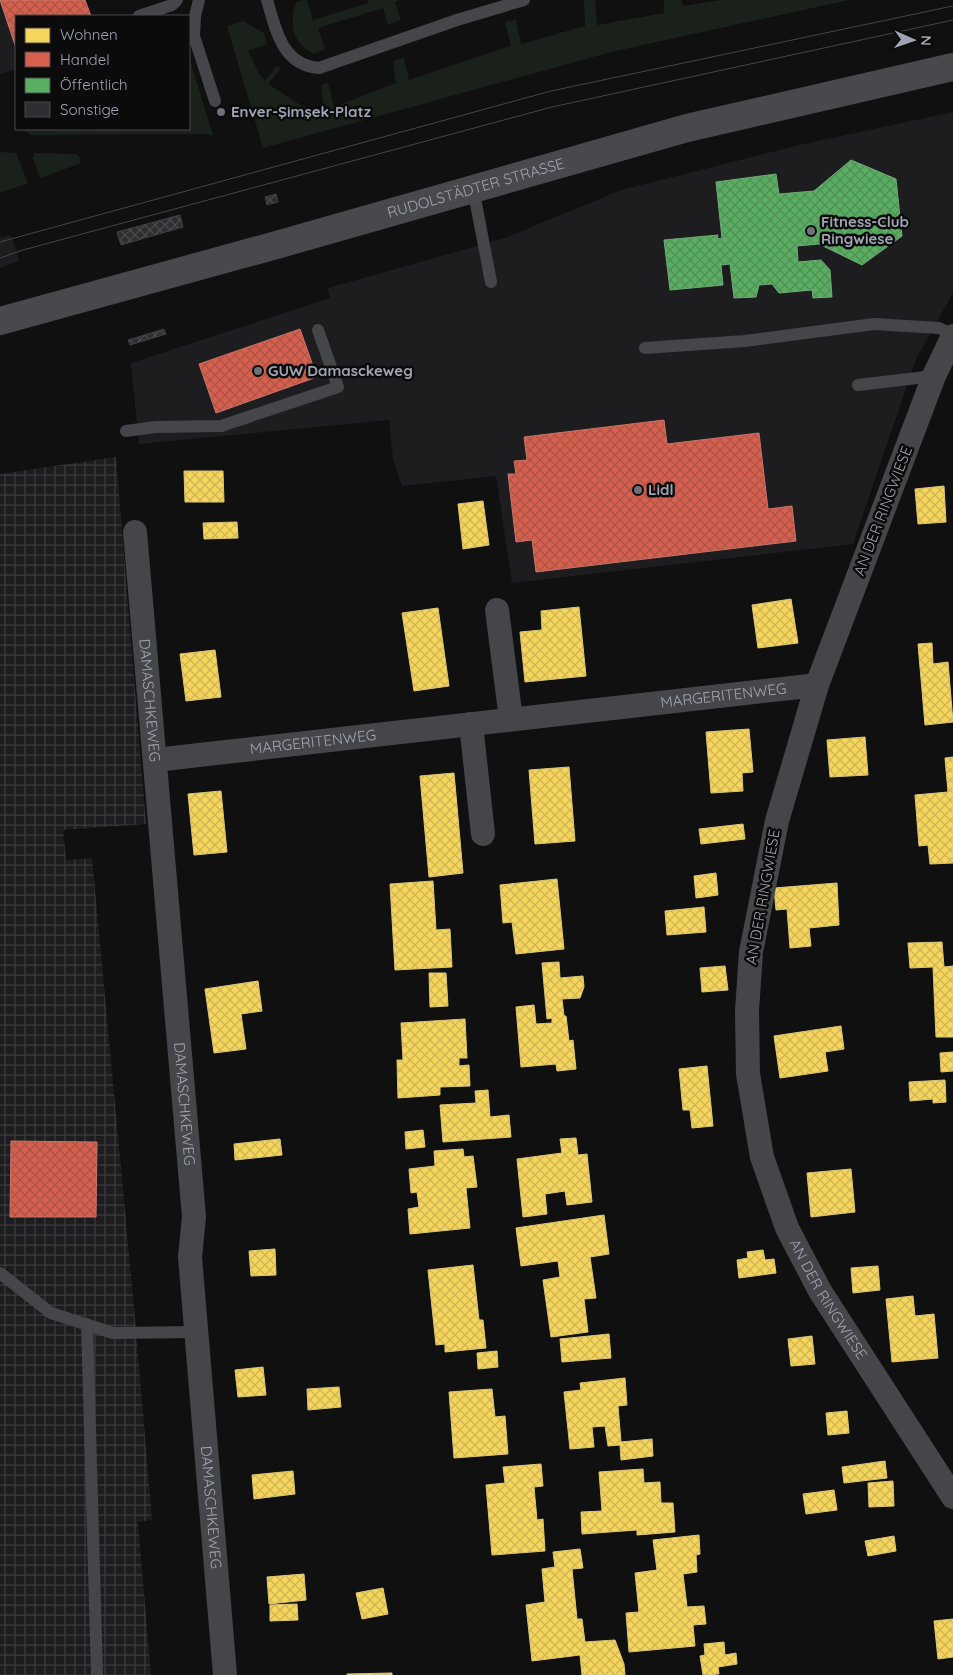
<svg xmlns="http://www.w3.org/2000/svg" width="953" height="1675" font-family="Quicksand,sans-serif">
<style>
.built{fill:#1d1d1f}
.industrial{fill:url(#industrial-grid)}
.green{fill:#1a211b}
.homes{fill:url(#homes-cross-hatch);stroke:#dcc676}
.shops{fill:url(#shops-cross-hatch);stroke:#c6746b}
.public{fill:url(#public-cross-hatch);stroke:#6fab79}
.building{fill:url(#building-cross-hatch);stroke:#3f4044}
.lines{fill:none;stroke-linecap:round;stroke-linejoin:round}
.service{stroke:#454649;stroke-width:12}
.minor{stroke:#454649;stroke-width:24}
.secondary{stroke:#48494d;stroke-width:28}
.tram{stroke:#454649;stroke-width:1}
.poi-dot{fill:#6e707a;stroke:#0b0b0c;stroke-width:2}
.labels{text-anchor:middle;stroke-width:5;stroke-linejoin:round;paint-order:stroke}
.poi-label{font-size:15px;font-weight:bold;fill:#a0a4b2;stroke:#0b0b0c;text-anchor:start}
.street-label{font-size:15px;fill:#a0a4b2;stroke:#0b0b0c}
</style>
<defs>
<pattern id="industrial-grid" width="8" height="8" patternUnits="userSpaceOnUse" patternTransform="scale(1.25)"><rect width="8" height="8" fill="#1d1d1f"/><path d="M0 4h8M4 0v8" fill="none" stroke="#3b3b3d"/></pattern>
<pattern id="homes-cross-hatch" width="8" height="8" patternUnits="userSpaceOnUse" patternTransform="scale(1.25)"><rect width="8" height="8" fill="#f6d55c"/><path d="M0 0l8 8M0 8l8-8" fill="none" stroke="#ceb454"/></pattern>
<pattern id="shops-cross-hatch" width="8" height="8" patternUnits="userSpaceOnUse" patternTransform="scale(1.25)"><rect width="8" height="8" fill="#d6604d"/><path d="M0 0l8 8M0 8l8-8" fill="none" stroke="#ac5447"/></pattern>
<pattern id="public-cross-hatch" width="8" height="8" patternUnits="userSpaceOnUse" patternTransform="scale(1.25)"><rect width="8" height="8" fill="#5aae61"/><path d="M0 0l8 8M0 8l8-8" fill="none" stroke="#508f56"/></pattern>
<pattern id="building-cross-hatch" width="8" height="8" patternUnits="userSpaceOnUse" patternTransform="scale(1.25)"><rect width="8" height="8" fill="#2f2f31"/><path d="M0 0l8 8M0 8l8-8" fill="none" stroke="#4a4a4c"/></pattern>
</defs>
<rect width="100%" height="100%" fill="#101011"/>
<g class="built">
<polygon points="0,0 16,45 16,69 0,74"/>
<polygon points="953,112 953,293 916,359 853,544 512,583 496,476 402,486 393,460 389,420 139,444 131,363 330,298 328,288 505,238 621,190 804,144"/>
<polygon points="11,235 19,261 0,268 0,238"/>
</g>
<polygon class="industrial" points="116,457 146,824 63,830 66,860 92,858 134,1307 152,1520 138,1522 151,1675 0,1675 0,474"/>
<g class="green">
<path d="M 303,0 L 307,0 L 313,20 L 368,3 L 367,0 L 400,0 L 395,2 L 401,20 L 388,25 L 383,8 L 318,28 L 325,49 L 314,54 C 292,42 289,25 296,3 Z"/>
<polygon points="584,0 595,0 597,25 664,13 664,0 681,0 683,6 721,0 849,0 611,52 263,148 227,26 243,21 264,33 267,44 248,51 260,75 265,81 277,66 281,68 268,84 302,106 324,111 321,85 328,83 334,107 396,83 393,61 404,58 409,80 511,46 505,22 516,19 521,44 585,26"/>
<polygon points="189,57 213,135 200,134 31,135 24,130 189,129"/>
<polygon points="0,152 16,153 28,183 0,193"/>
<polygon points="35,153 76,154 81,159 79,164 40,178 33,158"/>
</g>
<g class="homes">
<polygon points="184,471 223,471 224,502 185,502"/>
<polygon points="944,486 946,522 918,524 915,489"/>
<polygon points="483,501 489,545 463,549 458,504"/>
<polygon points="237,522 238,538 204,539 203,523"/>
<polygon points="791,599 798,643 758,648 752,605"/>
<polygon points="579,607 586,676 525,682 520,632 542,630 541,611"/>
<polygon points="438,608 449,686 414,691 402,613"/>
<polygon points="932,643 933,664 948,662 953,722 925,725 918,644"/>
<polygon points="215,650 221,697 186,701 180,654"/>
<polygon points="749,729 753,772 742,773 743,791 711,793 706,732"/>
<polygon points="865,737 868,775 830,777 827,740"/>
<polygon points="953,757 953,863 930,864 928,845 919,846 915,795 948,792 945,758"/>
<polygon points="569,767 575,841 535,844 529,770"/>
<polygon points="454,773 463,873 429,877 420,776"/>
<polygon points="221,791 227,852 194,855 188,794"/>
<polygon points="743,824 745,839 701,844 699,829"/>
<polygon points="716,873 718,895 696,898 694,876"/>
<polygon points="557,879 564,949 516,954 512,922 503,923 500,885"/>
<polygon points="433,881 436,930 450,929 452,967 395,970 390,884"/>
<polygon points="837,883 839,925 809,928 811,946 790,948 787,909 776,910 774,888"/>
<polygon points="704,907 706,932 667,935 665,911"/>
<polygon points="942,942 944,967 953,966 953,1037 936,1037 933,967 910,968 908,943"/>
<polygon points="559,962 560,978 583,976 584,987 580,998 562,999 564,1016 566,1016 569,1041 573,1040 576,1069 557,1071 556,1064 521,1067 516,1007 534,1005 536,1024 552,1023 552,1018 547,1019 542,963"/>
<polygon points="725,966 728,990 702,992 700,968"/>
<polygon points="429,973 446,973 448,1006 430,1007"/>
<polygon points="258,981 262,1011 241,1014 246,1049 214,1053 205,989"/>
<polygon points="465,1019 467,1058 459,1058 459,1066 469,1065 470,1086 440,1087 440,1095 398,1098 397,1060 403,1060 401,1023"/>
<polygon points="841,1026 844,1049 825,1052 828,1071 780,1078 774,1036"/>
<polygon points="953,1052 953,1071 941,1072 940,1053"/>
<polygon points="707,1066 713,1126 692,1128 690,1110 683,1110 679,1069"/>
<polygon points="945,1080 946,1102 933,1103 933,1099 910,1101 909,1082"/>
<polygon points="488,1090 490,1117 509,1115 511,1137 443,1142 440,1105 476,1103 475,1091"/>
<polygon points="423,1130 425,1147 406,1149 405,1132"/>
<polygon points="576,1138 578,1155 587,1154 592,1202 567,1205 565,1191 545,1194 547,1214 523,1217 517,1159 562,1153 560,1139"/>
<polygon points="280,1139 282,1155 235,1160 234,1144"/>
<polygon points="463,1149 464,1157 473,1156 477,1187 466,1188 470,1228 410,1234 408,1209 419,1207 417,1192 411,1193 409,1169 435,1166 434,1151"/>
<polygon points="851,1169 855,1212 811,1217 807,1173"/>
<polygon points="604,1215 609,1254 590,1257 596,1298 584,1299 588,1332 551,1337 543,1280 560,1277 558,1261 521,1266 516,1228"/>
<polygon points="275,1249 276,1275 251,1276 249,1251"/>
<polygon points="763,1250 765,1260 774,1259 776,1273 739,1278 737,1260 748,1258 747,1252"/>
<polygon points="473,1265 479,1320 483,1320 486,1348 445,1352 445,1344 436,1345 428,1270"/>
<polygon points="878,1266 880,1290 853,1293 851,1268"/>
<polygon points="913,1296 915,1316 934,1314 938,1358 892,1362 886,1299"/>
<polygon points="609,1334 611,1358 562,1362 560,1339"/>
<polygon points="812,1336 815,1364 791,1366 788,1339"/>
<polygon points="497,1351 498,1367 478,1369 477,1353"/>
<polygon points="263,1367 266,1395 238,1397 235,1370"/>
<polygon points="625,1378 627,1405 618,1406 621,1442 652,1439 653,1456 621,1460 620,1445 608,1446 605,1426 592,1427 594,1447 570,1449 564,1392 581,1390 580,1383"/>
<polygon points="339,1387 341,1407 308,1410 307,1389"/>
<polygon points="492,1389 495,1417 505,1416 508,1454 454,1458 449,1392"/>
<polygon points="847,1411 849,1433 828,1435 826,1413"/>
<polygon points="885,1461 887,1478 844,1483 842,1467"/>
<polygon points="541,1464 543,1486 534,1487 537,1520 543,1519 545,1551 492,1555 486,1485 505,1483 503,1467"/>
<polygon points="643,1469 644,1483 660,1482 661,1503 673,1503 675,1532 637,1535 637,1530 582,1534 581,1512 602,1511 599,1472"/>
<polygon points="293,1471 295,1494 254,1499 252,1475"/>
<polygon points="893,1481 894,1506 869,1507 868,1483"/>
<polygon points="834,1490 837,1510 806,1514 803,1494"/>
<polygon points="699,1535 700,1554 696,1555 697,1572 683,1574 687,1607 704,1606 706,1624 693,1625 695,1646 629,1652 626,1613 639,1612 635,1573 657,1570 653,1540"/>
<polygon points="894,1536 896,1551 868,1556 865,1541"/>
<polygon points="580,1549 583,1568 572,1569 577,1619 582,1619 585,1642 615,1640 624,1664 625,1675 582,1675 580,1655 532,1661 526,1605 545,1602 542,1569 555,1567 553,1552"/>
<polygon points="304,1574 306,1600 269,1604 267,1577"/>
<polygon points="383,1588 388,1614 362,1619 356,1593"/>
<polygon points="297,1604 298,1620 270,1621 270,1605"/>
<polygon points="953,1619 953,1657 938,1659 934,1621"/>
<polygon points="724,1642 725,1655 736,1653 737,1664 718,1667 719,1674 703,1675 700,1656 705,1655 704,1644"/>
<polygon points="392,1673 392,1675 347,1675 347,1674"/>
</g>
<g class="shops">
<polygon points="0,0 85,0 91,16 16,16 15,45"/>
<polygon points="300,329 317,377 216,413 199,364"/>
<polygon points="664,420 667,444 759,433 768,509 792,506 796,541 536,572 532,540 516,542 508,474 516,474 514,461 527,460 524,437"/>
<polygon points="11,1141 97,1142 96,1217 10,1217"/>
</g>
<polygon class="public" points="851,160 896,179 902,236 862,265 819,244 797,246 798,262 821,260 830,270 832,297 813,298 812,290 779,293 772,284 759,285 756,297 734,298 730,264 721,265 723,285 670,290 664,240 718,235 717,239 722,238 716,182 776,174 779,194 814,191"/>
<g class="building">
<polygon points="276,194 278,202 267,205 265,197"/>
<polygon points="180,215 183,227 121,245 117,232"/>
<polygon points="164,329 166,334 130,345 128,340"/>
</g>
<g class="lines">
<g class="service">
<polyline points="199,0 195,16 194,36 215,101"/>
<path d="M 267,0 C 276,30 282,65 319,68 L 457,20 L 524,0"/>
<polyline points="139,16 172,5 177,0"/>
<polyline points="473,188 491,282"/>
<polyline points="645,348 745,341 874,324 939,328 953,335"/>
<polyline points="858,385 934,376"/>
<polyline points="126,431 156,427 221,426 338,387 318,330"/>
<polyline points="0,1273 51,1313 113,1333 195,1332"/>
<polyline points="87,1324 97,1675"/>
</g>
<g class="minor">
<path id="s1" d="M 953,336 L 934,376 L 817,685 L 777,821 L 751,952 L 747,1011 L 748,1074 L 762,1157 L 787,1228 L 820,1291 L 953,1497"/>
<path id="s2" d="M 135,532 L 194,1217 L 190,1257 L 225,1675"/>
<polyline points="497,610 511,719"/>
<polyline points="471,724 483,834"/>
<path id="s3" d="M 155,760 L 817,685"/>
</g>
<path class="secondary" id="s4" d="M 0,321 L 280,244 L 687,128 L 953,67"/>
<g class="tram">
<polyline points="0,242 551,91 953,6"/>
<polyline points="0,258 23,250 552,107 953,20"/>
</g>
</g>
<g class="poi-dot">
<circle cx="221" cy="112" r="5"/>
<circle cx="811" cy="231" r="5"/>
<circle cx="258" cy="371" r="5"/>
<circle cx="638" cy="490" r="5"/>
</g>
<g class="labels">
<g class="poi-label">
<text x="231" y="117">Enver-Şimşek-Platz</text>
<text x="821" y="227">Fitness-Club<tspan x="821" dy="17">Ringwiese</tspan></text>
<text x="268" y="376">GUW Damasckeweg</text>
<text x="648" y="495">Lidl</text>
</g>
<g class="street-label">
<text dy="5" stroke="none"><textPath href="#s4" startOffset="494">RUDOLSTÄDTER STRASSE</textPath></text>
<text transform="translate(883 511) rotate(-69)" y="5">AN DER RINGWIESE</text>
<text dy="5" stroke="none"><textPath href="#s3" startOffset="572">MARGERITENWEG</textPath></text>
<text dy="5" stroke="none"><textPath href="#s2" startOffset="169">DAMASCHKEWEG</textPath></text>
<text dy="5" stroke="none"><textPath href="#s3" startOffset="159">MARGERITENWEG</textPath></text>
<text transform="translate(763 897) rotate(-80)" y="5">AN DER RINGWIESE</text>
<text dy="5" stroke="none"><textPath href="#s2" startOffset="574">DAMASCHKEWEG</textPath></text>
<text dy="5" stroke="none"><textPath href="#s1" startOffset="1014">AN DER RINGWIESE</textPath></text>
<text dy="5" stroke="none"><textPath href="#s2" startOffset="979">DAMASCHKEWEG</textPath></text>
</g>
</g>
<rect x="15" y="15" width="175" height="115" fill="#0b0b0c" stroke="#47484e"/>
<rect x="25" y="28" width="25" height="15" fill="#f6d55c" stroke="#47484e"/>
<text x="60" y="40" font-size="15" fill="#a0a4b2">Wohnen</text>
<rect x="25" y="52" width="25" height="15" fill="#d6604d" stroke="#47484e"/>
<text x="60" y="65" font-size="15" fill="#a0a4b2">Handel</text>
<rect x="25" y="78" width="25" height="15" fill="#5aae61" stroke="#47484e"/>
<text x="60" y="90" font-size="15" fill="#a0a4b2">Öffentlich</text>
<rect x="25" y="102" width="25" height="15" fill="#2f2f31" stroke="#47484e"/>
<text x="60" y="115" font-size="15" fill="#a0a4b2">Sonstige</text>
<g transform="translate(913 40) rotate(92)" stroke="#0b0b0c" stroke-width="4" paint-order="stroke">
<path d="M0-4L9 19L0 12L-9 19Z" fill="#a0a4b2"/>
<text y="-8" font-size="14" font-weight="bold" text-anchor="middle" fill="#a0a4b2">N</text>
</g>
</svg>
